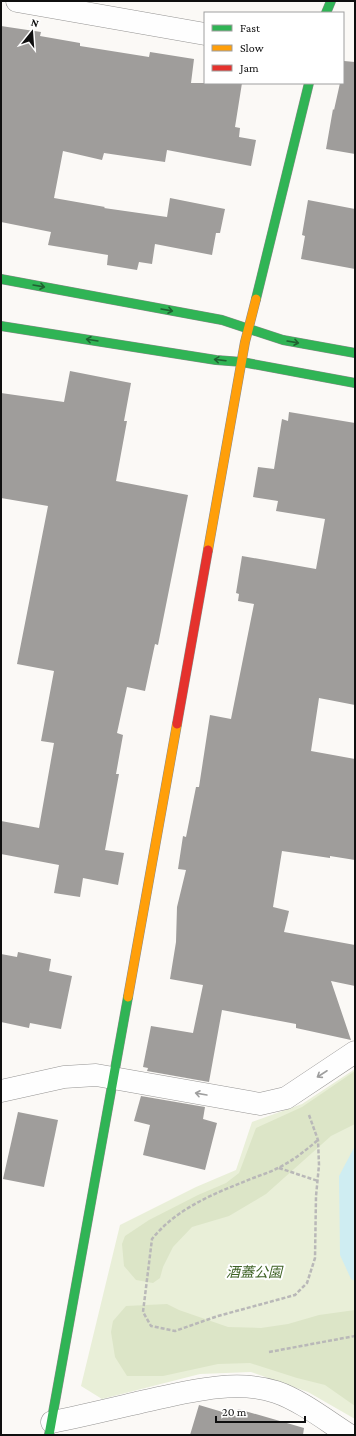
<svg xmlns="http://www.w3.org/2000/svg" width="356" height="1436" font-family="'Crimson Pro','Noto Sans JP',serif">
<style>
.green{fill:#e9efd8}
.forest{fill:#dce5c7}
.water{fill:#cfedf2}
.building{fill:#9f9d9b}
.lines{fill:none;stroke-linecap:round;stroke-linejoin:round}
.street-casing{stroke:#959493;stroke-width:23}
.fast-casing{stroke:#8c8b8a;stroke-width:10}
.slow-casing{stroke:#8c8b8a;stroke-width:10}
.jam-casing{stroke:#8c8b8a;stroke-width:10}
.path{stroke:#b9b8b8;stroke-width:2.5;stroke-dasharray:4 2;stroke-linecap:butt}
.street{stroke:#fefefe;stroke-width:22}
.fast{stroke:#30b455;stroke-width:9}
.slow{stroke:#ff9f0a;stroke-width:9}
.jam{stroke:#e5322d;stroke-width:9}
.oneway{stroke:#206232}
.oneway2{stroke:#9e9e9e}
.labels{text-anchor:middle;stroke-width:4;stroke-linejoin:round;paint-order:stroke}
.park-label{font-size:14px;font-style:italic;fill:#3e6225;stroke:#fff}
</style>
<rect width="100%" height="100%" fill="#fbf9f6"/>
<polygon class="green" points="355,1069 355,1419 308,1392 251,1372 200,1374 102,1399 81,1386 120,1225 196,1187 236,1170 252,1122 302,1104"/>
<g class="forest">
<polygon points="355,1071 355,1124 331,1136 266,1194 229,1216 192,1227 173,1247 163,1267 160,1278 153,1283 136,1280 124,1266 122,1244 125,1236 149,1220 198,1195 226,1183 239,1173 256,1128 302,1107"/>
<polygon points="167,1304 179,1310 228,1327 261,1328 288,1324 319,1315 355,1310 355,1406 325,1385 297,1378 250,1363 218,1364 163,1376 127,1376 115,1357 111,1332 113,1321 126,1306"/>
</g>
<polygon class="water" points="355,1146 355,1281 351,1279 340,1255 339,1176"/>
<g class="building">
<polygon points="1,26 41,32 40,36 80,43 80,46 149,57 150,52 194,59 191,83 242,83 235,127 240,128 239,137 256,140 251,166 167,150 165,162 104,153 102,160 63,151 54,198 105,207 104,208 167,217 170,198 225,209 220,233 216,233 212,255 155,244 152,264 139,262 137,270 107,265 108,255 48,245 51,232 1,222"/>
<polygon points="344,61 355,62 355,154 326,149 333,109 334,110 340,83 343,83 343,67"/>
<polygon points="308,200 355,209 355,269 301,259 305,236 302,235"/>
<polygon points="70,371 131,383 124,421 127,421 116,481 188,495 158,645 155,644 145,691 127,687 117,733 123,735 116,774 119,774 105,850 124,853 118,885 83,878 80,897 54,893 59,865 1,854 1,821 39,828 54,743 41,741 54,671 17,664 48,506 1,498 1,393 64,402"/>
<polygon points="289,412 355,423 355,705 319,698 311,751 355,759 355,860 330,856 330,858 282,851 273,907 289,911 284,932 355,945 355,986 331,981 351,1040 296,1028 296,1024 222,1010 209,1082 147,1071 148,1068 143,1067 151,1026 193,1033 203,985 170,979 176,942 177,907 186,870 178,869 183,836 186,837 196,787 199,787 210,715 231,719 254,604 238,601 239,594 236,593 242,556 316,569 325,519 276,511 278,501 253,497 258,467 274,469 282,419 288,421"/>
<polygon points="18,952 51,959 49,971 72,976 61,1029 30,1023 29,1028 1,1022 1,954 17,957"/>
<polygon points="141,1096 205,1107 203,1119 217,1123 205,1170 143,1155 150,1125 134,1121"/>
<polygon points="18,1112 58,1120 44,1187 3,1179"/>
<polygon points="199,1405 236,1416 238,1409 304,1428 303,1435 190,1435"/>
</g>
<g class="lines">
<g class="street-casing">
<g id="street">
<polyline points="17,1 205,34"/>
<polyline points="1,1091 64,1077 96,1075 260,1104 286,1098 355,1052"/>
<path d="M 52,1422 C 82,1416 111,1409 141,1402 C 183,1393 234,1378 276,1392 C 300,1400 327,1421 349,1435"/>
</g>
</g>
<g class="fast-casing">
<g id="fast">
<polyline points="326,13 331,1"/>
<polyline points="1,279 222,320 283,340 355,353"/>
<polyline points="256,299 309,83"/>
<polyline points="1,326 216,360 242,362 355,383"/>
<polyline points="49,1435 128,997"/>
</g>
</g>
<g class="slow-casing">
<g id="slow">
<polyline points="208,550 245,342 256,299"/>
<polyline points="128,997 177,724"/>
</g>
</g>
<g class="jam-casing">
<polyline id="jam" points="177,724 208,550"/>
</g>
<g class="path">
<path d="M 309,1115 L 318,1140 L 319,1165 L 316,1196 L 315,1258 L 307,1283 L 295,1295 L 218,1316 L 175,1331 L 151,1326 L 143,1312 L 152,1239 C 175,1210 212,1194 246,1181 C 257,1176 269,1173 280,1167 C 294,1160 306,1150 318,1140"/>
<polyline points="279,1168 318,1181"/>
<polyline points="269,1352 355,1336"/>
</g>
<use href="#street" class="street"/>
<use href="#fast" class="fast"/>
<use href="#slow" class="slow"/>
<use href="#jam" class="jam"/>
</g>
<defs><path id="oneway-shaft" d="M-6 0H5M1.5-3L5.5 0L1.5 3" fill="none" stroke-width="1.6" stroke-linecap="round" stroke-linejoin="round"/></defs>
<g class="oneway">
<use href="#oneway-shaft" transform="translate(39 286) rotate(10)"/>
<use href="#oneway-shaft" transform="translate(167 310) rotate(10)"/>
<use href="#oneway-shaft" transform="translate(92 340) rotate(-171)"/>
<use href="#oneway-shaft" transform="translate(293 342) rotate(10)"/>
<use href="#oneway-shaft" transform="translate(220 360) rotate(-173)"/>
</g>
<g class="oneway2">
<use href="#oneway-shaft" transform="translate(322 1074) rotate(147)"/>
<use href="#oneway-shaft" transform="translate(201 1094) rotate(-170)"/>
</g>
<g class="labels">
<g class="park-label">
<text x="254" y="1277">酒蓋公園</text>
</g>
</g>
<rect width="356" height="1436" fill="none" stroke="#0f0f0f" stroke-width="4"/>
<rect x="204" y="12" width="140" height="72" fill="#ffffff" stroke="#9f9f9f"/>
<rect x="212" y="25" width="20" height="6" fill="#30b455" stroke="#9f9f9f"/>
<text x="240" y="32" font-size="12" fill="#0f0f0f">Fast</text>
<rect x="212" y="45" width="20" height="6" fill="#ff9f0a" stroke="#9f9f9f"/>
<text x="240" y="52" font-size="12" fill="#0f0f0f">Slow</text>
<rect x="212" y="65" width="20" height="6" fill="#e5322d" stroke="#9f9f9f"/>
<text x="240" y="72" font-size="12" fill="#0f0f0f">Jam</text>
<g transform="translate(32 32) rotate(17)" stroke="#ffffff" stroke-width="3" paint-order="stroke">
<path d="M0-3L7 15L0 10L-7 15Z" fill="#0f0f0f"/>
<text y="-6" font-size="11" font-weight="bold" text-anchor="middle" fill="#0f0f0f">N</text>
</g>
<path d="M216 1416v6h89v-6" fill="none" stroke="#0f0f0f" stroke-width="2"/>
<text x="222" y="1416" font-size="12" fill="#0f0f0f" stroke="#ffffff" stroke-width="3" paint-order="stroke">20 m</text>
</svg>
